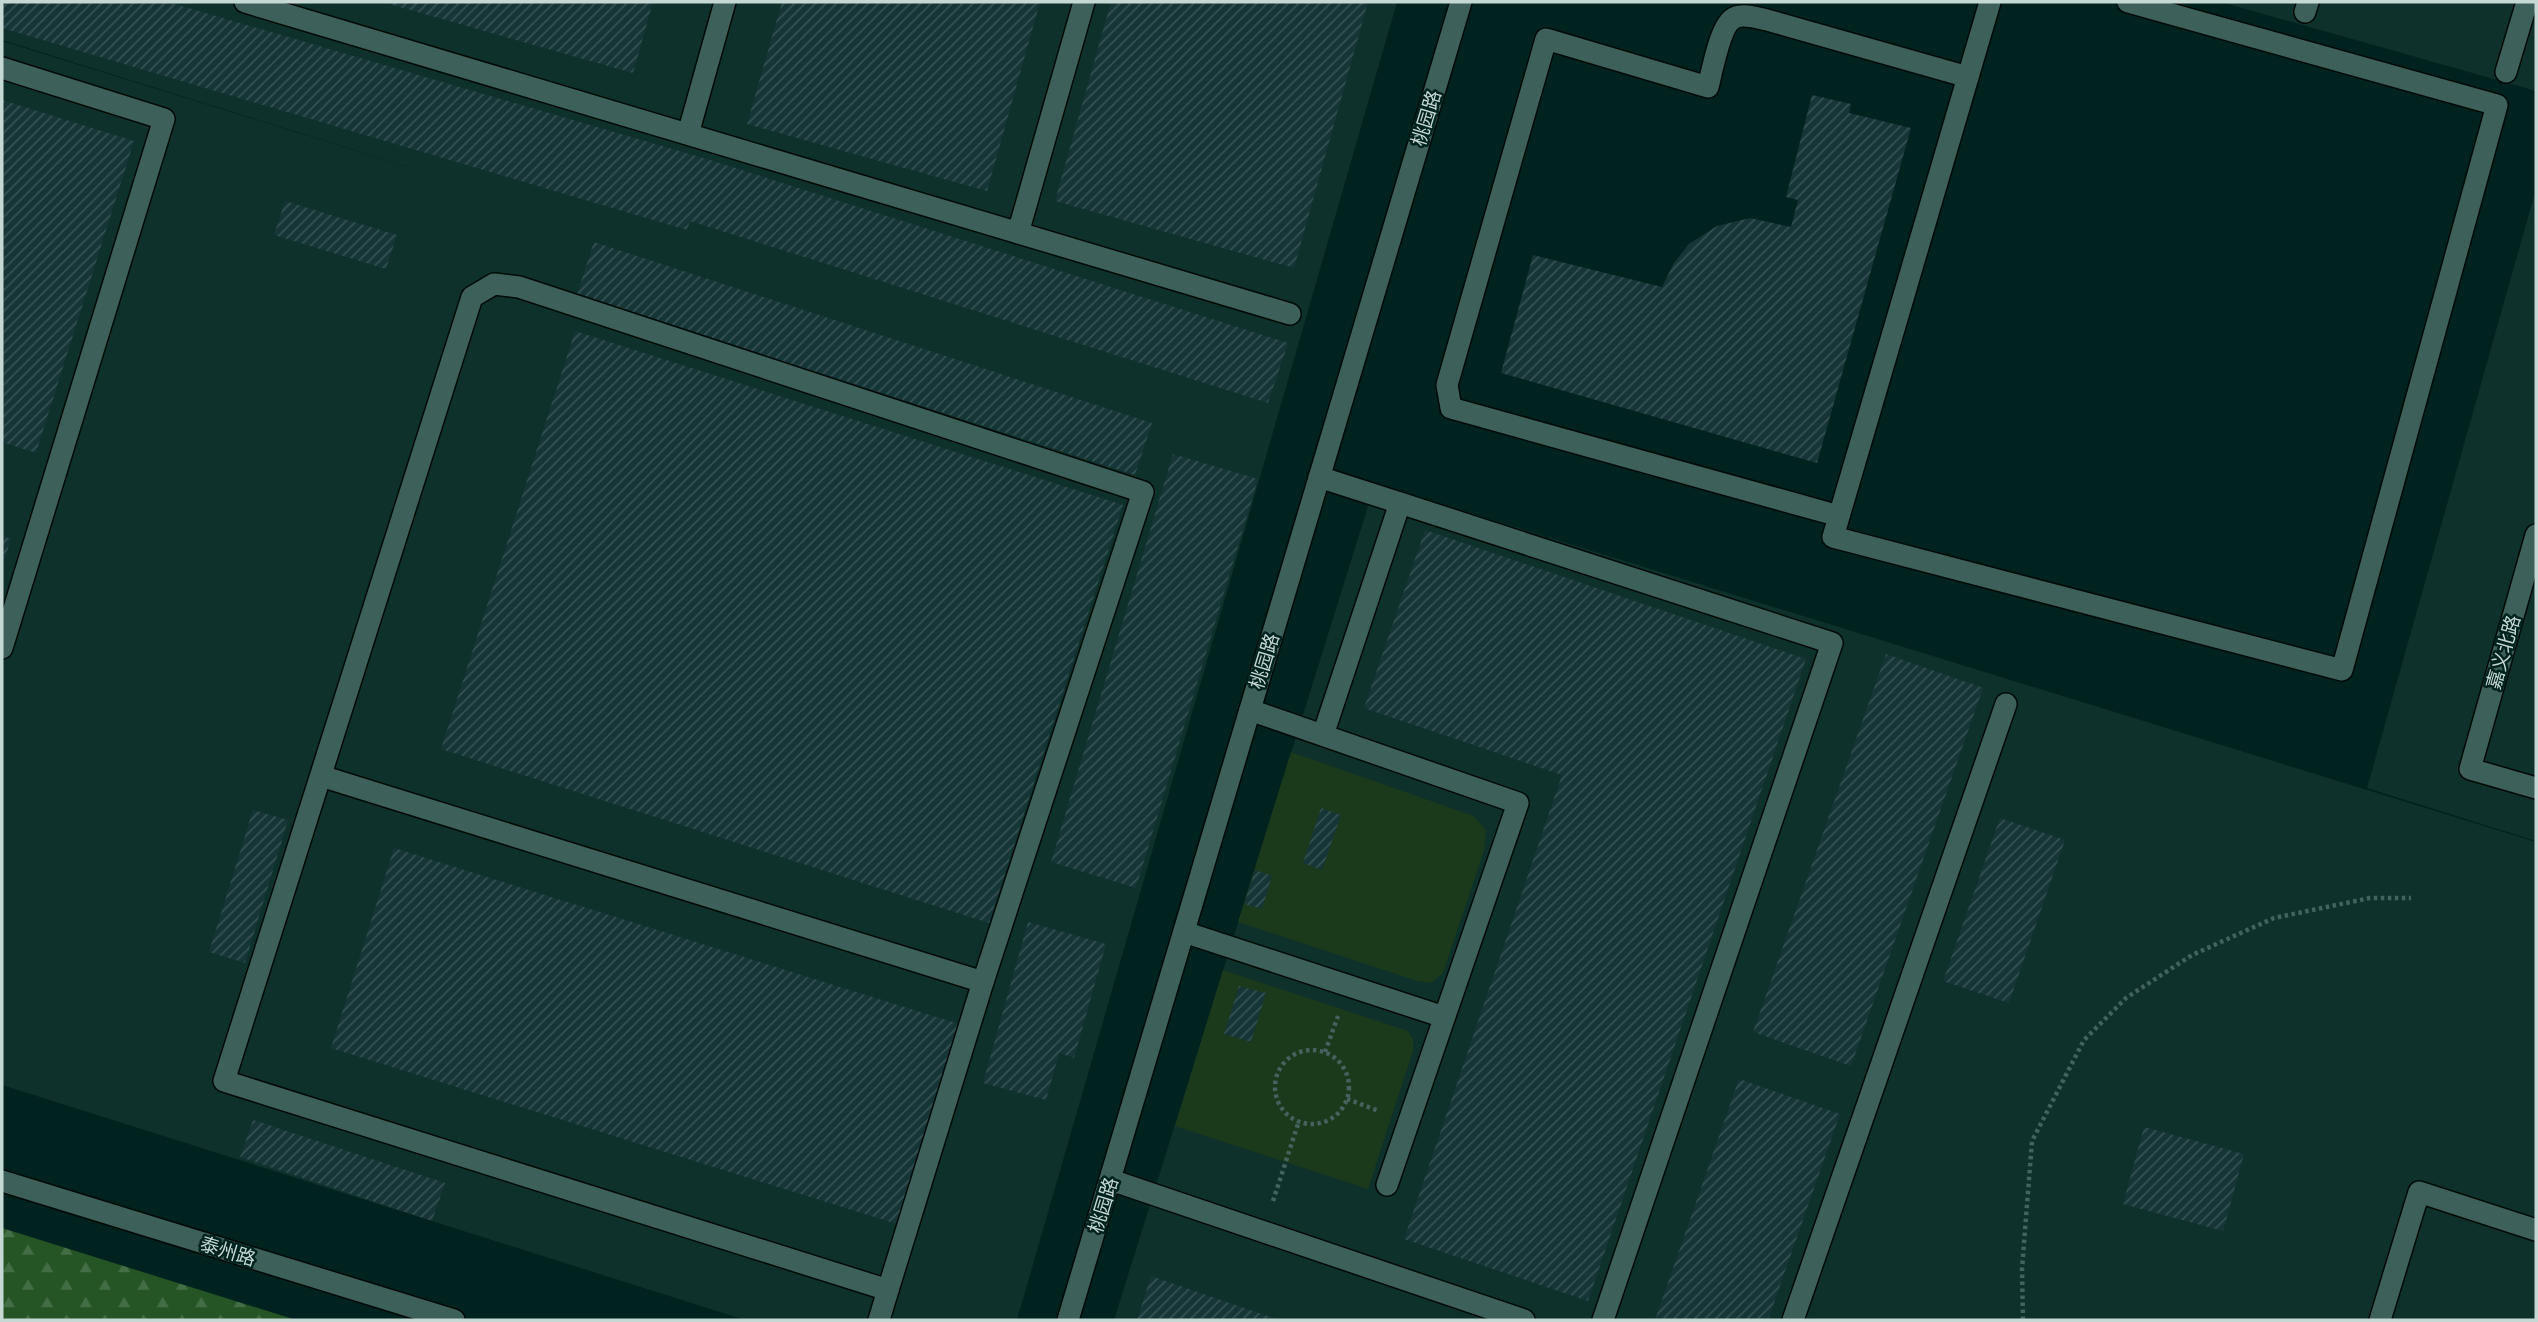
<svg xmlns="http://www.w3.org/2000/svg" width="2538" height="1322" font-family="'DejaVu Sans','Noto Sans SC',sans-serif">
<style>
.built{fill:#0e312c}
.forest{fill:url(#forest-firs)}
.green{fill:#1b391b}
.building{fill:url(#building-hatch)}
.lines{fill:none;stroke-linecap:round;stroke-linejoin:round}
.minor-casing{stroke:#000b08;stroke-width:24}
.path{stroke:#44625e;stroke-width:4.5;stroke-dasharray:3.5 3.5;stroke-linecap:butt}
.minor{stroke:#3e605a;stroke-width:21}
.labels{text-anchor:middle;stroke-width:5;stroke-linejoin:round;paint-order:stroke}
.street-label{font-size:19px;fill:#c5d8d4;stroke:#00231f}
</style>
<defs>
<pattern id="forest-firs" width="22" height="20" patternUnits="userSpaceOnUse" patternTransform="scale(1.75)"><rect width="22" height="20" fill="#255525"/><path d="M5 1l3.5 6h-7zM16 11l3.5 6h-7z" fill="#436d44"/></pattern>
<pattern id="building-hatch" width="6" height="6" patternUnits="userSpaceOnUse" patternTransform="scale(1.75)"><rect width="6" height="6" fill="#163537"/><path d="M-1 1l2-2M0 6l6-6M5 7l2-2" fill="none" stroke="#365253"/></pattern>
</defs>
<rect width="100%" height="100%" fill="#00231f"/>
<g class="built">
<polygon points="2,2 1397,2 1017,1320 745,1320 2,1085 2,41 502,196 2,40"/>
<polygon points="2221,2 2536,2 2536,91"/>
<polygon points="2536,189 2536,841 2367,788"/>
<polygon points="1375,484 2536,842 2536,1320 1114,1320"/>
</g>
<polygon class="forest" points="2,1228 296,1320 2,1320"/>
<g class="green">
<polygon points="1291,752 1474,816 1486,830 1484,851 1443,973 1431,983 1417,981 1238,922"/>
<polygon points="1223,970 1408,1031 1413,1039 1413,1051 1368,1189 1175,1126"/>
</g>
<g class="building">
<polygon points="2,2 168,2 710,160 1288,343 1268,403 690,221 687,230 2,28"/>
<polygon points="382,2 653,2 633,73"/>
<polygon points="782,2 1040,2 987,191 747,124"/>
<polygon points="1111,2 1368,2 1294,268 1055,201"/>
<polygon points="1812,95 1851,104 1849,113 1911,128 1817,463 1501,373 1533,255 1662,287 1674,263 1689,244 1717,226 1750,218 1791,227 1798,200 1786,197"/>
<polygon points="2,100 134,141 36,453 2,442"/>
<polygon points="285,201 397,235 386,269 274,235"/>
<polygon points="594,242 1152,423 1135,475 577,294"/>
<polygon points="575,331 1123,505 989,923 441,749"/>
<polygon points="1173,454 1258,479 1136,888 1051,862"/>
<polygon points="1425,530 1806,659 1588,1301 1404,1239 1562,775 1364,708"/>
<polygon points="2,536 11,539 2,567"/>
<polygon points="1886,654 1983,688 1851,1066 1753,1032"/>
<polygon points="1321,808 1341,815 1322,870 1303,863"/>
<polygon points="253,810 288,820 245,963 209,952"/>
<polygon points="2000,818 2065,840 2009,1003 1943,981"/>
<polygon points="394,848 959,1024 897,1224 331,1048"/>
<polygon points="1255,870 1272,876 1262,909 1244,904"/>
<polygon points="1028,922 1106,944 1074,1058 1059,1053 1046,1100 983,1083"/>
<polygon points="1239,986 1266,993 1251,1042 1224,1034"/>
<polygon points="1739,1079 1840,1114 1768,1320 1655,1320"/>
<polygon points="253,1120 445,1183 432,1221 240,1157"/>
<polygon points="2144,1127 2244,1154 2223,1231 2123,1204"/>
<polygon points="1151,1276 1279,1320 1137,1320"/>
</g>
<g class="lines">
<g class="minor-casing">
<g id="minor">
<polyline points="245,2 1290,314"/>
<polyline points="1990,2 1833,537 2342,670 2497,105 2128,2"/>
<polyline points="2305,12 2308,2"/>
<polyline points="2,68 164,119 2,648"/>
<polyline points="2506,72 2527,2"/>
<polyline points="688,134 725,2"/>
<polyline points="1018,233 1084,2"/>
<polyline points="1319,477 1400,503"/>
<path d="M 1839,516 L 1451,408 L 1447,385 L 1546,39 L 1708,87 C 1712,72 1720,25 1734,18 C 1744,13 1757,18 1767,20 L 1968,77"/>
<polyline points="2536,535 2470,769 2536,788"/>
<polyline points="1250,710 1518,803 1387,1185"/>
<polyline points="1323,735 1400,503 1832,643 1603,1320"/>
<polyline points="321,776 983,982 888,1290"/>
<polyline points="1184,932 1444,1017"/>
<polyline points="1111,1180 1524,1320"/>
<polyline points="2,1181 454,1320"/>
<polyline points="879,1320 888,1290 224,1081 472,297 494,284 519,287 1143,492 983,982"/>
<polyline points="1068,1320 1461,2"/>
<polyline points="1793,1320 2006,704"/>
<polyline points="2380,1320 2419,1192 2536,1230"/>
</g>
</g>
<g class="path">
<circle cx="1312" cy="1087" r="37"/>
<polyline points="1325,1052 1338,1016"/>
<polyline points="1347,1099 1379,1111"/>
<polyline points="1273,1201 1299,1121"/>
<polyline points="2023,1320 2022,1269 2032,1141 2084,1040 2126,998 2192,955 2274,918 2370,898 2411,898"/>
</g>
<use href="#minor" class="minor"/>
</g>
<g class="labels">
<g class="street-label">
<text transform="translate(1426 118) rotate(-73)" y="7">桃园路</text>
<text transform="translate(2503 652) rotate(-74)" y="7">嘉义北路</text>
<text transform="translate(1264 661) rotate(-73)" y="7">桃园路</text>
<text transform="translate(1103 1205) rotate(-73)" y="7">桃园路</text>
<text transform="translate(228 1251) rotate(17)" y="7">泰州路</text>
</g>
</g>
<rect width="2538" height="1322" fill="none" stroke="#c5d8d4" stroke-width="7"/>
</svg>
